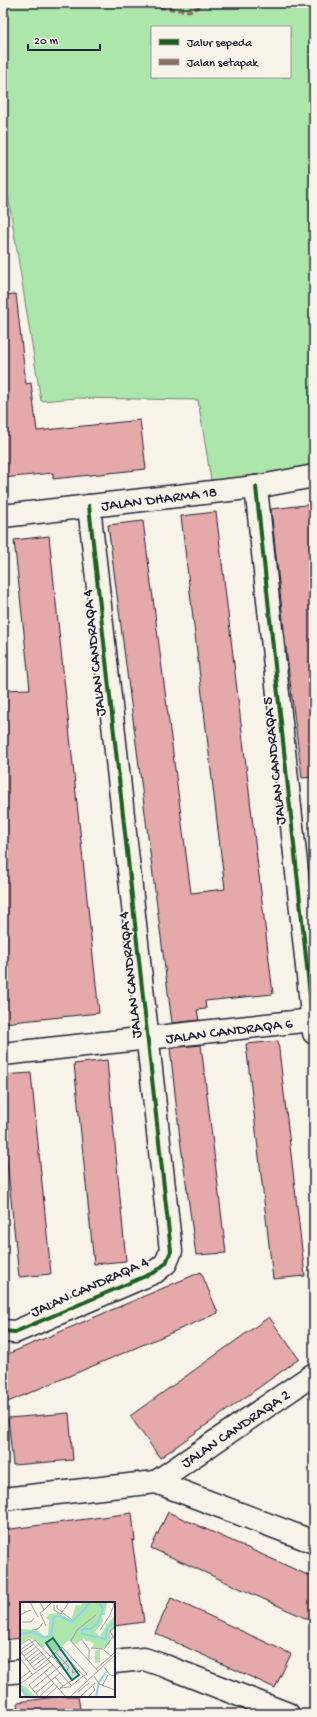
<svg xmlns="http://www.w3.org/2000/svg" width="317" height="1717" font-family="'Gochi Hand',sans-serif">
<style>
.green{fill:#ade6aa;stroke:#688472;fill-rule:evenodd}
.building{fill:#e4a9a8;stroke:#22223b}
.lines{fill:none;stroke-linecap:round;stroke-linejoin:round}
.minor-casing{stroke:#22223b;stroke-width:25}
.minor{stroke:#f7f3e8;stroke-width:22}
.quiet{stroke:#8d6e63;stroke-width:3;stroke-dasharray:6 3;stroke-linecap:butt}
.cycleway-casing{stroke:#f7f3e8;stroke-width:6}
.cycleway{stroke:#1b5e20;stroke-width:4}
.labels{text-anchor:middle;stroke-width:3.5;stroke-linejoin:round;paint-order:stroke}
.street-label{font-size:15px;fill:#22223b;stroke:#f7f3e8}
.inset-river{fill:none;stroke:#8cd2ed;stroke-width:2}
.inset-road{fill:none;stroke:#a29fa3;stroke-width:1}
.view{fill:#0f766e;fill-opacity:0.15;stroke:#0f766e;stroke-width:2}
.inset-edge{fill:none;stroke:#22223b;stroke-width:2}
</style>
<rect width="100%" height="100%" fill="#f7f3e8"/>
<filter id="ink" filterUnits="userSpaceOnUse"><feTurbulence type="fractalNoise" baseFrequency=".025" numOctaves="2"/><feDisplacementMap in="SourceGraphic" scale="8" xChannelSelector="R" yChannelSelector="G"/><feConvolveMatrix kernelMatrix="1 2 1 2 8 2 1 2 1" color-interpolation-filters="sRGB"/></filter>
<g filter="url(#ink)">
<path class="green" d="M 3,3 L 314,3 L 314,474 L 212,486 L 198,400 L 77,398 L 41,401 L 3,164 ZM 152,27 L 290,27 L 290,77 L 152,77 Z"/>
<g class="building">
<polygon points="16,294 26,384 31,383 37,431 140,420 146,469 53,479 53,473 3,478 3,295"/>
<polygon points="314,504 314,777 302,778 287,657 271,509"/>
<polygon points="216,512 273,994 205,1001 206,1009 197,1010 199,1020 172,1023 108,525 143,521 191,893 225,889 181,516"/>
<polygon points="49,536 99,1013 3,1023 3,690 30,689 14,540"/>
<polygon points="278,1041 305,1276 273,1279 246,1044"/>
<polygon points="201,1045 226,1253 196,1255 180,1139 170,1048"/>
<polygon points="107,1060 126,1261 94,1264 74,1064"/>
<polygon points="31,1073 51,1274 19,1277 3,1122 3,1075"/>
<polygon points="201,1272 218,1313 3,1404 3,1356"/>
<polygon points="269,1317 299,1359 160,1458 130,1416"/>
<polygon points="69,1413 73,1460 13,1465 8,1418"/>
<polygon points="168,1512 314,1578 314,1622 151,1548"/>
<polygon points="132,1513 135,1541 132,1540 144,1622 114,1626 114,1603 21,1603 21,1638 3,1640 3,1530"/>
<polygon points="171,1598 291,1654 275,1688 155,1633"/>
<polygon points="63,1696 78,1696 81,1714 19,1714 18,1702"/>
</g>
<g class="lines">
<g class="minor-casing">
<g id="minor">
<polyline points="256,487 314,1033"/>
<polyline points="3,516 256,487 314,476"/>
<polyline points="3,1054 312,1020"/>
<polyline points="3,1331 15,1332 155,1272 166,1263 171,1251 89,506"/>
<polyline points="314,1374 156,1482 314,1542"/>
<polyline points="3,1499 156,1482"/>
<polyline points="114,1662 144,1659 165,1666 288,1714"/>
<polyline points="3,1673 21,1671"/>
</g>
</g>
<use href="#minor" class="minor"/>
<polyline class="quiet" points="142,3 153,7 189,11 209,3"/>
<g class="cycleway-casing">
<g id="cycleway">
<polyline points="256,487 314,1033"/>
<polyline points="3,1331 15,1332 155,1272 166,1263 171,1251 89,506"/>
</g>
</g>
<use href="#cycleway" class="cycleway"/>
</g>
</g>
<g class="labels">
<g class="street-label">
<text transform="translate(159 498) rotate(-7)" y="5">JALAN DHARMA 18</text>
<text transform="translate(93 653) rotate(-96)" y="5">JALAN CANDRAQA 4</text>
<text transform="translate(273 761) rotate(-96)" y="5">JALAN CANDRAQA 5</text>
<text transform="translate(129 975) rotate(-96)" y="5">JALAN CANDRAQA 4</text>
<text transform="translate(229 1030) rotate(-7)" y="5">JALAN CANDRAQA 6</text>
<text transform="translate(89 1286) rotate(-24)" y="5">JALAN CANDRAQA 4</text>
<text transform="translate(235 1428) rotate(-34)" y="5">JALAN CANDRAQA 2</text>
</g>
</g>
<g transform="translate(20 1602)">
<rect width="95" height="95" fill="#f7f3e8"/>
<path d="M 62,0 L 87,0 L 85,13 L 82,13 L 83,20 L 75,30 L 80,34 L 86,24 L 85,21 L 87,22 L 95,14 L 95,26 L 90,32 L 90,42 L 84,46 L 72,46 L 74,41 L 66,39 L 64,36 L 55,43 L 49,38 L 38,48 L 33,49 L 26,42 L 22,46 L 14,38 L 9,36 L 0,42 L 0,27 L 17,28 L 24,34 L 28,33 L 29,18 L 26,16 L 29,12 L 38,11 L 51,18 L 56,3 L 61,4 ZM 80,47 L 80,60 L 75,61 L 75,49 ZM 0,82 L 6,85 L 16,95 L 4,95 Z" fill="#ade6aa"/>
<path class="inset-river" d="M 79,0 L 83,7 L 77,22 L 70,27 L 63,27 L 62,32 L 86,37 L 87,26 L 95,20M 0,32 L 13,30 L 25,36 L 31,33 L 34,15 L 40,14 L 52,20 L 71,0M 0,86 L 8,95M 76,95 L 79,80 L 87,69"/>
<path class="inset-road" d="M 10,0 L 18,15M 20,0 L 24,8 L 32,0M 34,3 L 34,8 L 41,12 L 49,0M 37,3 L 37,6 L 52,18M 24,8 L 20,11 L 26,24M 0,13 L 10,8 L 11,9M 2,20 L 11,20 L 14,16M 95,24 L 90,29 L 95,38M 12,28 L 18,27 L 23,21M 80,28 L 90,13 L 94,3 L 92,0M 61,37 L 69,47 L 69,59M 50,38 L 78,69M 51,39 L 57,28 L 76,13M 0,43 L 9,37 L 52,84M 71,46 L 83,47 L 91,54 L 95,50M 39,47 L 68,79M 84,47 L 95,32M 0,48 L 15,38 L 31,55M 0,49 L 15,68M 1,51 L 14,42M 4,54 L 16,45M 32,54 L 46,70 L 49,65 L 35,50M 0,56 L 13,73M 5,58 L 19,47M 8,60 L 21,50M 10,62 L 23,52M 12,65 L 26,55M 54,65 L 52,71 L 58,69M 84,65 L 90,73 L 95,74M 76,67 L 91,54M 15,68 L 42,45 L 67,72 L 64,74M 24,70 L 46,95M 28,74 L 48,58M 74,74 L 79,82 L 95,88M 35,75 L 43,84M 0,77 L 10,69M 0,82 L 30,60M 82,84 L 88,73M 40,86 L 50,85 L 63,74M 40,86 L 60,73M 12,87 L 28,74M 58,90 L 69,81M 16,91 L 40,71M 61,94 L 75,81M 19,95 L 9,83 L 33,63M 19,95 L 34,81M 26,95 L 37,85M 50,95 L 95,53M 68,95 L 75,88 L 73,84"/>
<path class="view" d="M 33,36 L 59,73 L 52,78 L 26,41 Z"/>
<rect width="95" height="95" class="inset-edge"/>
</g>
<rect width="317" height="1717" fill="none" stroke="#f7f3e8" stroke-width="16"/>
<rect x="8" y="8" width="301" height="1701" fill="none" stroke="#22223b" stroke-width="1.5" filter="url(#ink)"/>
<rect x="151" y="26" width="140" height="52" fill="#f7f3e8" stroke="#a29fa3"/>
<rect x="159" y="39" width="20" height="6" fill="#1b5e20" stroke="#a29fa3"/>
<text x="187" y="46" font-size="12" fill="#22223b">Jalur sepeda</text>
<rect x="159" y="59" width="20" height="6" fill="#8d6e63" stroke="#a29fa3"/>
<text x="187" y="66" font-size="12" fill="#22223b">Jalan setapak</text>
<path d="M28 44v6h72v-6" fill="none" stroke="#22223b" stroke-width="2"/>
<text x="34" y="44" font-size="12" fill="#22223b" stroke="#f7f3e8" stroke-width="3" paint-order="stroke">20 m</text>
</svg>
